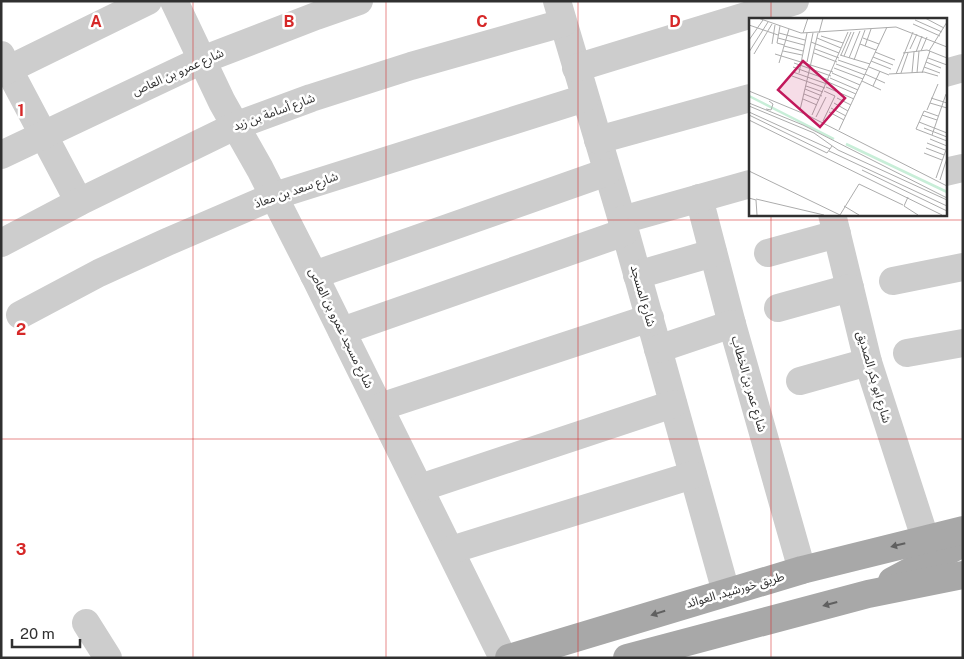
<svg xmlns="http://www.w3.org/2000/svg" width="964" height="659" font-family="'Public Sans','Noto Sans Arabic',sans-serif">
<style>
.lines{fill:none;stroke-linecap:round;stroke-linejoin:round}
.minor{stroke:#cdcdcd;stroke-width:28}
.major{stroke:#a8a8a8;stroke-width:28}
.oneway{fill:#606060}
.grid{fill:none;stroke:#d62828;stroke-width:1;stroke-opacity:0.55}
.labels{text-anchor:middle;stroke-width:5;stroke-linejoin:round;paint-order:stroke}
.street-label{font-size:12px;fill:#303030;stroke:#fff}
.inset-river{fill:none;stroke:#c8eed8;stroke-width:2.5}
.inset-road{fill:none;stroke:#acacac;stroke-width:1}
.view{fill:#c2185b;fill-opacity:0.15;stroke:#c2185b;stroke-width:2.5}
.inset-edge{fill:none;stroke:#303030;stroke-width:2.5}
.grid-label{font-size:16px;text-anchor:middle;font-weight:bold;fill:#d62828;stroke:#fff;stroke-width:5;stroke-linejoin:round;paint-order:stroke}
</style>
<rect width="100%" height="100%" fill="#fff"/>
<g class="lines">
<g class="minor">
<polyline points="174,1 222,102 260,169 314,275 503,658"/>
<polyline points="557,1 622,220 726,592"/>
<polyline points="1,55 79,202"/>
<polyline points="576,68 795,1"/>
<polyline points="1,73 148,1"/>
<polyline points="945,73 963,68"/>
<polyline points="598,140 750,98"/>
<polyline points="1,155 202,60 316,16 359,1"/>
<polyline points="945,172 963,168"/>
<polyline points="699,198 732,324 802,570"/>
<polyline points="832,214 868,362 925,538"/>
<polyline points="622,220 750,184"/>
<polyline points="1,243 79,202 235,126 311,98 411,66 563,23"/>
<polyline points="768,253 837,234"/>
<polyline points="314,275 607,172"/>
<polyline points="637,275 713,253"/>
<polyline points="893,281 963,267"/>
<polyline points="778,308 850,288"/>
<polyline points="20,315 99,273 167,242 274,196 585,98"/>
<polyline points="342,331 625,232"/>
<polyline points="658,349 732,324"/>
<polyline points="907,353 963,343"/>
<polyline points="800,381 868,362"/>
<polyline points="380,407 650,318"/>
<polyline points="420,488 673,404"/>
<polyline points="451,550 693,475"/>
<polyline points="86,623 108,658"/>
</g>
<g class="major">
<polyline points="892,581 963,543"/>
<polyline points="509,658 802,570 963,530"/>
<polyline points="627,658 868,594 963,575"/>
</g>
</g>
<defs><path id="oneway-solid" d="M-6-.8H1V-3.2L6.5 0L1 3.2V.8H-6Z" transform="scale(1.25)"/></defs>
<g class="oneway">
<use href="#oneway-solid" transform="translate(898 545) rotate(166)"/>
<use href="#oneway-solid" transform="translate(830 604) rotate(165)"/>
<use href="#oneway-solid" transform="translate(658 613) rotate(163)"/>
</g>
<path class="grid" d="M 193,1 L 193,658M 386,1 L 386,658M 578,1 L 578,658M 771,1 L 771,19M 771,214 L 771,658M 1,220 L 963,220M 1,439 L 963,439"/>
<g class="labels">
<g class="street-label">
<text transform="translate(178 72) rotate(-24)" y="4">شارع عمرو بن العاص</text>
<text transform="translate(274 112) rotate(-20)" y="4">شارع أسامة بن زيد</text>
<text transform="translate(296 190) rotate(-19)" y="4">شارع سعد بن معاذ</text>
<text transform="translate(643 296) rotate(74)" y="4">شارع المسجد</text>
<text transform="translate(341 328) rotate(64)" y="4">شارع مسجد عمرو بن العاص</text>
<text transform="translate(874 377) rotate(74)" y="4">شارع ابو بكر الصديق</text>
<text transform="translate(749 384) rotate(74)" y="4">شارع عمر بن الخطاب</text>
<text transform="translate(735 590) rotate(-16)" y="4">طريق خورشيد, العوائد</text>
</g>
</g>
<g transform="translate(749 18)">
<rect width="198" height="198" fill="#fff"/>
<path class="inset-river" d="M 0,78 L 85,121M 97,126 L 198,174"/>
<path class="inset-road" d="M 9,0 L 52,15 L 147,9 L 198,29M 176,0 L 195,10M 166,2 L 193,14M 164,6 L 191,18M 0,7 L 29,17M 31,8 L 28,25 L 35,27M 30,15 L 56,22M 54,15 L 59,0M 70,15 L 74,0M 72,18 L 94,25M 29,20 L 55,27M 68,20 L 92,30M 114,20 L 130,26M 0,22 L 14,2M 62,24 L 90,35M 23,26 L 26,7M 111,26 L 127,32M 35,28 L 54,33M 116,28 L 122,11M 66,31 L 90,40M 161,31 L 168,16M 34,33 L 53,37M 172,33 L 178,19M 180,33 L 198,4M 0,34 L 19,4M 126,34 L 146,42M 167,34 L 173,18M 65,35 L 88,44M 154,35 L 178,32 L 198,40M 5,36 L 23,6M 26,36 L 84,54M 91,37 L 121,46M 92,37 L 102,14M 95,38 L 105,14M 124,39 L 144,47M 100,40 L 111,13M 179,40 L 198,47M 89,42 L 118,52M 105,42 L 116,12M 122,43 L 142,51M 58,44 L 64,15M 177,44 L 192,50M 30,45 L 40,11M 45,45 L 82,58M 87,46 L 116,57M 44,49 L 80,62M 120,49 L 140,57M 175,49 L 191,55M 85,50 L 114,61M 44,54 L 78,66M 50,55 L 58,15M 83,55 L 111,67M 152,55 L 159,35M 163,55 L 165,34M 168,55 L 170,33M 173,55 L 181,33M 116,56 L 136,65M 140,56 L 175,54 L 189,58M 147,56 L 164,14M 43,58 L 76,70M 81,60 L 109,72M 113,63 L 132,72M 79,64 L 107,76M 57,68 L 74,74M 124,68 L 131,53M 77,69 L 105,81M 56,71 L 73,78M 0,73 L 58,97 L 198,168M 55,76 L 70,82M 88,80 L 102,87M 182,80 L 198,85M 54,81 L 68,87M 0,85 L 54,107 L 198,180M 85,85 L 99,93M 181,85 L 198,90M 0,88 L 65,115 L 89,132 L 198,182M 82,90 L 97,98M 17,91 L 22,92 L 24,86 L 20,83M 51,92 L 69,15M 178,92 L 189,66M 0,94 L 81,131M 80,94 L 95,102M 0,97 L 78,135 L 83,128M 63,97 L 99,14M 173,97 L 188,102M 189,98 L 175,93 L 167,111 L 198,123M 67,99 L 77,79M 0,102 L 193,197M 74,103 L 86,78 L 75,73M 170,104 L 198,115M 175,110 L 198,119M 90,112 L 138,9M 183,117 L 197,76M 181,121 L 198,128M 178,125 L 196,132M 177,130 L 195,137M 80,133 L 198,188M 175,135 L 193,142M 113,152 L 198,193M 0,153 L 91,197M 187,160 L 198,129M 191,162 L 198,140M 159,179 L 155,188 L 169,197M 0,180 L 7,182 L 8,197M 7,181 L 75,197M 95,188 L 110,197M 91,197 L 110,166 L 154,187"/>
<path class="view" d="M 54,43 L 96,80 L 71,109 L 29,72 Z"/>
<rect width="198" height="198" class="inset-edge"/>
</g>
<g class="grid-label">
<text x="96" y="27">A</text>
<text x="289" y="27">B</text>
<text x="482" y="27">C</text>
<text x="675" y="27">D</text>
<text x="21" y="116">1</text>
<text x="21" y="335">2</text>
<text x="21" y="555">3</text>
</g>
<rect width="964" height="659" fill="none" stroke="#303030" stroke-width="5"/>
<path d="M12 639v8h68v-8" fill="none" stroke="#303030" stroke-width="2.5"/>
<text x="20" y="639" font-size="15" fill="#303030" stroke="#ffffff" stroke-width="4" paint-order="stroke">20 m</text>
</svg>
